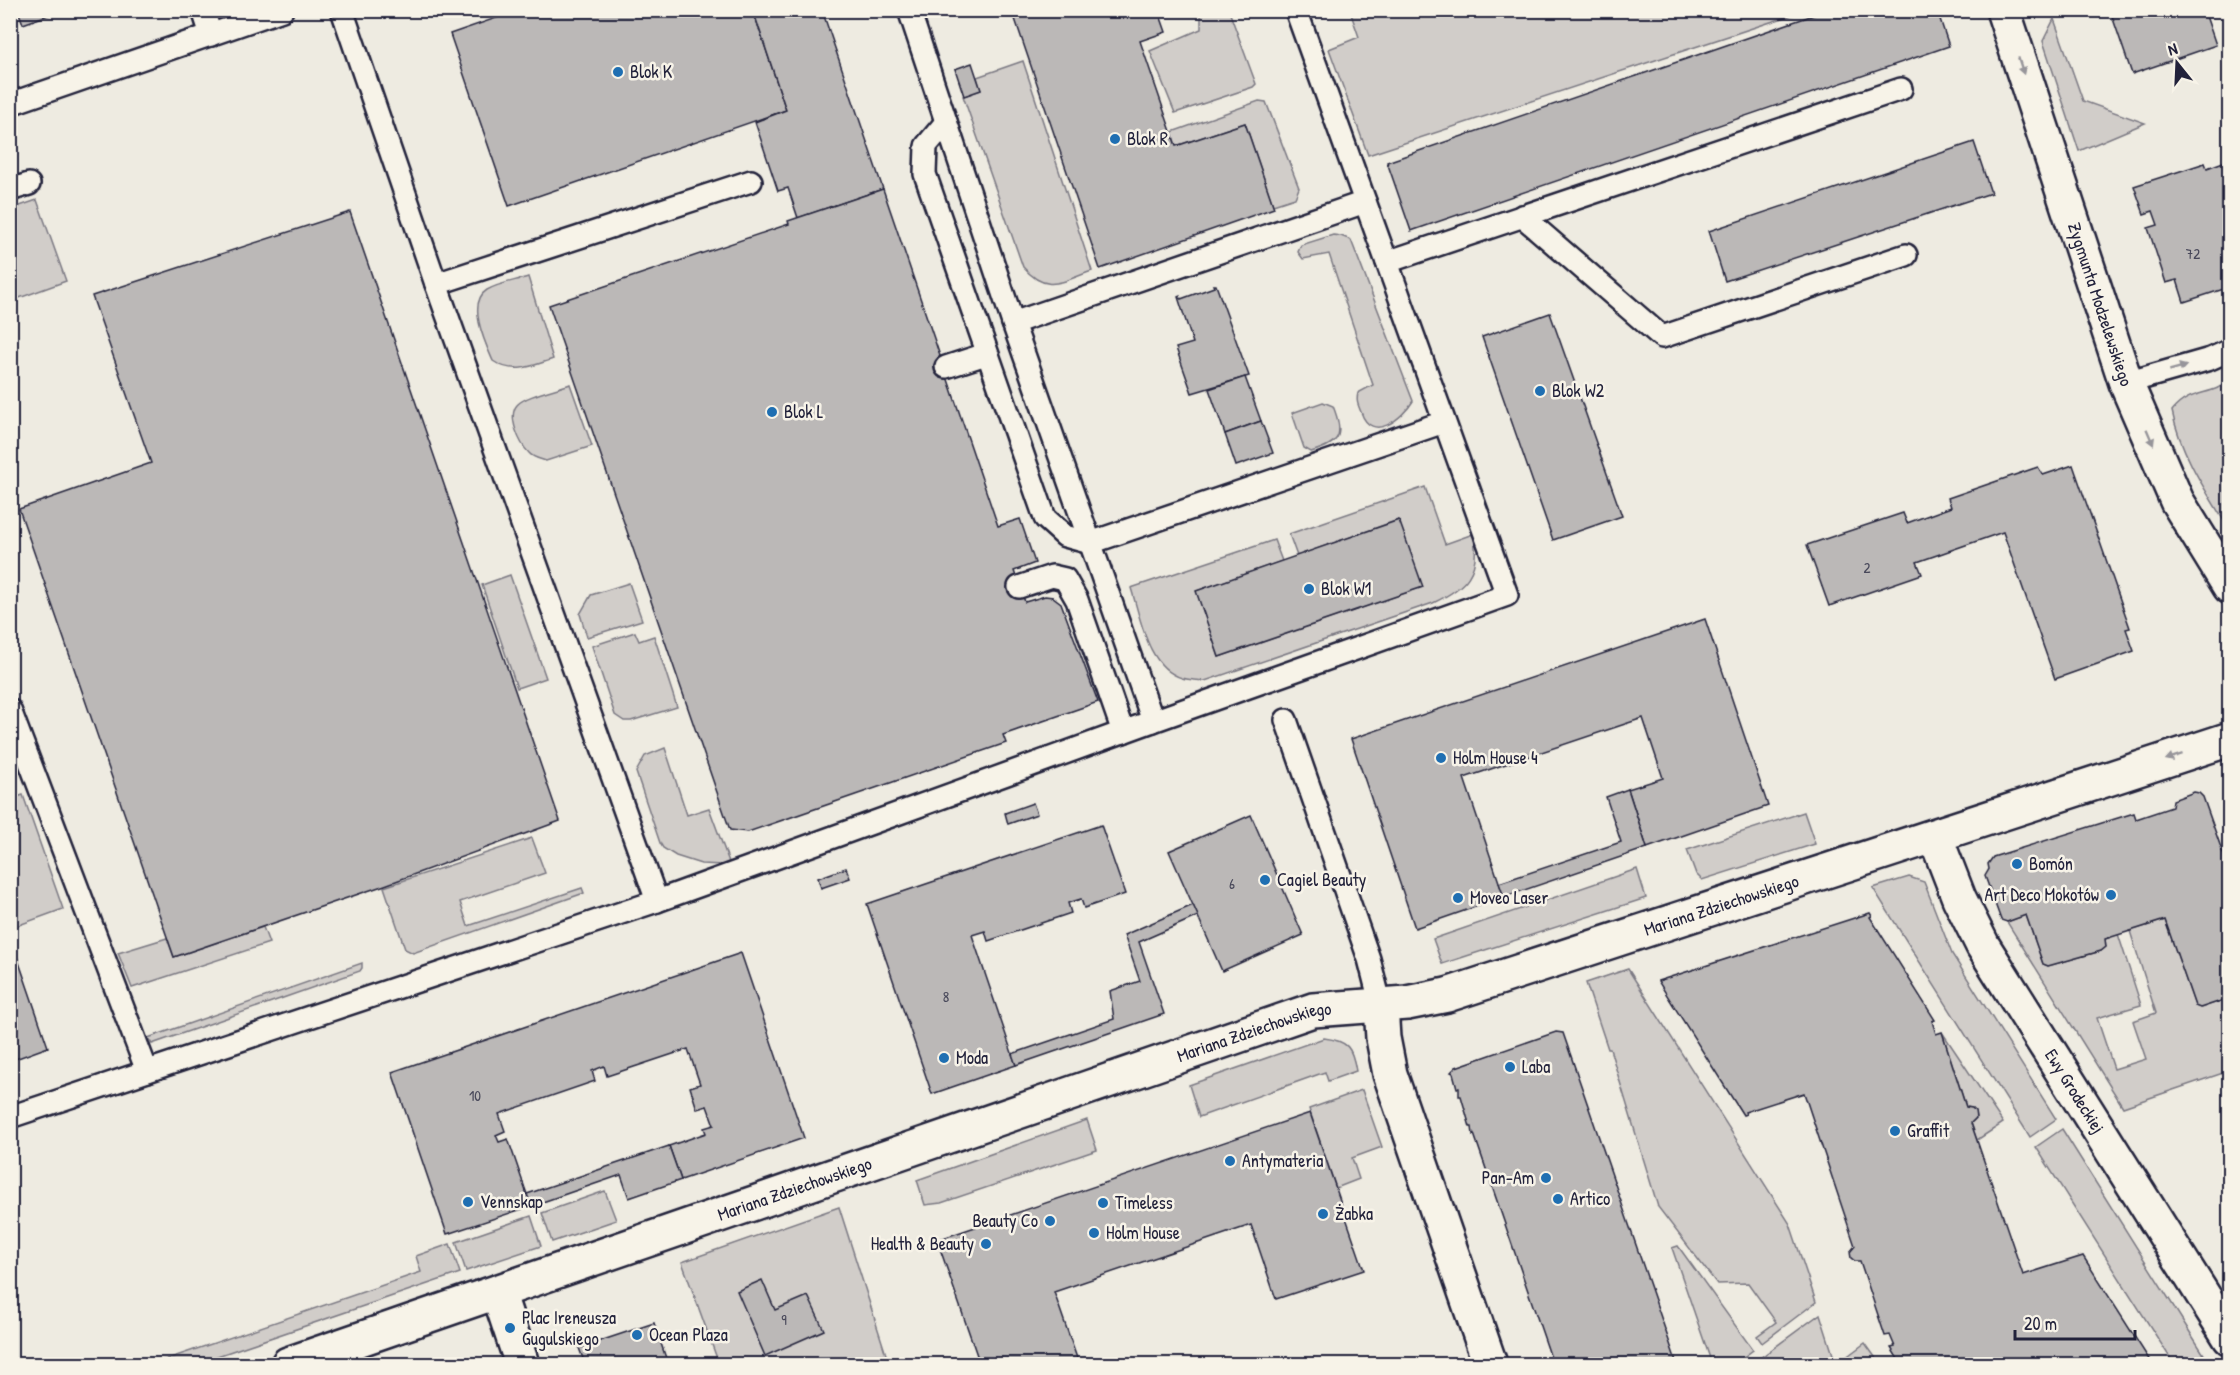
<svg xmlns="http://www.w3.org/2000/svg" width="2240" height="1375" font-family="'Patrick Hand',sans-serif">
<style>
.green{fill:#d1cdc9;stroke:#7a7882;stroke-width:1.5}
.building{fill:#bbb8b7;stroke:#22223b;stroke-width:1.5}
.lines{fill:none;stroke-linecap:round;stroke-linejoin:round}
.lane-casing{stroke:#22223b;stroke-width:26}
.street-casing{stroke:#22223b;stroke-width:38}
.lane{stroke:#f7f3e8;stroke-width:21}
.street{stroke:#f7f3e8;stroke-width:33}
.oneway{fill:#97959a}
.poi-dot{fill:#1f6fb2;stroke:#f7f3e8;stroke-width:2}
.labels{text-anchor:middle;stroke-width:5;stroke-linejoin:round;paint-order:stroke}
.number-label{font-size:15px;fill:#48485a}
.poi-label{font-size:18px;fill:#22223b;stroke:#f7f3e8;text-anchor:start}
.street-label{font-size:18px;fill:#22223b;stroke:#f7f3e8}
</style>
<rect width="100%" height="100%" fill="#eeebe1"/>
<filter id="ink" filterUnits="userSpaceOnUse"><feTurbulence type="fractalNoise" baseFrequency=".0167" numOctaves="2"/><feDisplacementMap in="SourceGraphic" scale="12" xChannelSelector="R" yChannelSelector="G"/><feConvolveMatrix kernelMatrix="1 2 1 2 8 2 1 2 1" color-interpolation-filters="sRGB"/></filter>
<g filter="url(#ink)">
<g class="green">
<polygon points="1201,11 1229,11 1256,84 1253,87 1175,113 1150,51 1201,29"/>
<polygon points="1350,11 1350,10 1804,11 1368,155 1329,49 1359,37"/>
<polygon points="2054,19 2083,101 2145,123 2079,151 2043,41"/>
<path d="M 1023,61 L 1092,271 C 1062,281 1047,295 1023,267 L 963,96 L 981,90 L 977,77 Z"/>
<polygon points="1259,101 1266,102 1299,188 1295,198 1273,205 1245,123 1176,146 1172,132"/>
<polygon points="37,200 66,281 11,301 11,209"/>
<path d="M 1333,235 L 1341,236 L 1351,240 L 1413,401 C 1403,418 1372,444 1361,412 C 1358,405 1356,401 1358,393 L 1373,385 L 1329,254 L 1303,259 L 1298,252 L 1301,245 Z"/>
<path d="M 528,277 L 553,359 C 532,366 513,375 493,361 C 486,345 466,303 487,290 C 499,283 515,281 528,277 Z"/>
<path d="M 2229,380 L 2229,529 C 2207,493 2180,453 2172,411 C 2190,388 2213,397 2229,380 Z"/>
<path d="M 570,384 L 592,446 L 546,461 C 540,459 533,458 529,453 C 520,444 507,417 517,405 C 524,396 558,389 570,384 Z"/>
<path d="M 1323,402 L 1333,406 C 1345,436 1340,443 1311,452 L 1304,448 L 1292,413 Z"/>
<path d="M 1425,487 L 1445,544 L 1473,534 C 1482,572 1465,588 1433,603 L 1205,681 C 1198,680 1189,680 1182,678 C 1147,667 1141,619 1131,588 L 1274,540 L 1282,561 L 1197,591 L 1219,657 L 1422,587 L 1398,520 L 1297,556 L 1289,534 Z"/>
<polygon points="510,575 546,678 517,688 482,585"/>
<polygon points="629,583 642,620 587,637 580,614 591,595"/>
<polygon points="635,632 639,641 654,636 677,707 631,721 624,721 615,715 592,646"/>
<polygon points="665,748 687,815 709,808 729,862 723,865 701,864 676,856 663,848 660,843 636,772 645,756"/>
<polygon points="23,795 63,909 11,928 11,799"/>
<polygon points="1804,812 1815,844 1702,880 1696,874 1687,850"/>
<polygon points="532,838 545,873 460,902 468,926 582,888 584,893 413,953 405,949 384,887"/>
<polygon points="1637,869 1646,898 1442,964 1433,939"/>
<polygon points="1909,877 1924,882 1952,954 2056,1119 2030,1137 1873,888"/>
<polygon points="2026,915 2043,964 2048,966 2101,951 2106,947 2105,939 2118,934 2141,1005 2097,1018 2114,1069 2146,1059 2133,1021 2156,1013 2130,931 2165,920 2195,1006 2201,1008 2229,998 2229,1071 2123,1107 2007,922"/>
<polygon points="263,927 269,943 132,988 118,953 167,938 174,957"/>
<polygon points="362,963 362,968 360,971 152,1044 148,1038"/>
<polygon points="1628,969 1790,1224 1816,1302 1762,1343 1757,1336 1776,1322 1748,1283 1717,1284 1658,1207 1610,1049 1608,1049 1586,983"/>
<polygon points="1942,1032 2003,1123 1977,1140 1971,1123 1976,1118 1975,1111 1972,1108 1966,1107"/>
<path d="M 1324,1038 C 1348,1041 1352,1047 1356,1071 L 1328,1081 L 1325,1072 L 1199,1117 L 1189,1085 Z"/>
<polygon points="1362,1090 1382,1147 1352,1158 1359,1179 1336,1188 1309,1109"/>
<polygon points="1087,1120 1097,1150 941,1203 925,1205 917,1180"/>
<polygon points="2062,1129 2191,1334 2210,1364 2174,1364 2036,1147"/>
<polygon points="605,1191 616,1220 552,1242 542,1213"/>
<polygon points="839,1207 889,1364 719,1364 682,1262"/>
<polygon points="531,1216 541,1246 466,1271 456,1242"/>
<polygon points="450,1244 460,1273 194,1364 153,1364 421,1272 416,1256"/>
<polygon points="1678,1246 1753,1350 1734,1364 1712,1364 1672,1248"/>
<polygon points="1820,1314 1836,1364 1752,1364"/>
<polygon points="1865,1343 1880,1364 1847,1364 1845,1358"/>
</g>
<g class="building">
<polygon points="18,10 62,10 23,24"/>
<polygon points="519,10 753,10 786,110 509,206 450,34"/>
<polygon points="753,10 822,10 883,189 798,218 788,188 778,191 755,122 786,110"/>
<polygon points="1012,10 1167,10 1168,13 1160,15 1166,32 1140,41 1176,146 1245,123 1274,208 1100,269"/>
<polygon points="1828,10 1937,10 1949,46 1411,231 1387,162"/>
<polygon points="2110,10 2204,10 2216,45 2132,74"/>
<polygon points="972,63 981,90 964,96 955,69"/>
<polygon points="1974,142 1991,193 1725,281 1709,231"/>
<polygon points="2230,157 2230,287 2184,302 2177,280 2166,283 2148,228 2158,225 2153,211 2144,214 2134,186 2205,163 2207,168 2226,161 2225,158"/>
<polygon points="883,189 998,526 1020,519 1035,563 1014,571 1025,602 1045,596 1053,597 1061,603 1098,702 1003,735 1006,743 748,832 730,830 549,305 789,224 788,221"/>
<polygon points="350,212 560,821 385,885 174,957 19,509 151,463 92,296"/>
<polygon points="1213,285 1216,285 1249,376 1192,393 1176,348 1193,343 1178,297 1180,296 1181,299 1214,287"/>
<polygon points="1550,313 1622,516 1553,540 1482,337"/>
<polygon points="1245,377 1261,421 1225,434 1209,389"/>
<polygon points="1261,421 1273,453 1236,466 1225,434"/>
<polygon points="2073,465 2130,628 2126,629 2134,651 2055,679 2003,532 1917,562 1922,574 1829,606 1807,545 1903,513 1907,523 1951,507 1948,498 2038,467 2043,475"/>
<polygon points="1399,520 1423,587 1219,657 1196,591"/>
<polygon points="1705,619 1768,806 1647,848 1628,789 1663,778 1643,718 1464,778 1504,897 1415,928 1351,739"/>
<polygon points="1628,789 1647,848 1504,897 1499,883 1621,842 1606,797"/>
<polygon points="2194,792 2199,793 2203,797 2230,873 2230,998 2200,1008 2195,1006 2165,920 2105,939 2106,947 2101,951 2048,966 2043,964 2026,915 2007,922 2001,920 1985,876 1989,869 1988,864 1993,857 2134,813 2136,819 2172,807 2173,800"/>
<polygon points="1033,803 1037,814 1008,824 1005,813"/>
<polygon points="1251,815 1303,935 1222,971 1169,851"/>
<polygon points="1101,825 1125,894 1084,908 1081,899 1068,903 1071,913 988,941 985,931 972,935 1016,1065 932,1094 867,904"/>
<polygon points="846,868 850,878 821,888 818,878"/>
<polygon points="1193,905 1198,916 1139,942 1164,1014 1016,1065 1012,1054 1114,1019 1110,991 1140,981 1124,935"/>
<polygon points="1870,913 1872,916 1870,917 1935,1020 1932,1021 1936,1034 1942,1032 1966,1107 1972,1108 1975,1111 1976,1118 1971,1123 2023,1275 2083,1256 2152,1364 1901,1364 1891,1348 1895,1347 1890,1335 1885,1336 1860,1261 1855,1261 1851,1258 1850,1252 1855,1246 1804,1093 1745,1112 1746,1114 1743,1115 1658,981"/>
<polygon points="10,936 48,1047 10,1061"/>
<polygon points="741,953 804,1138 681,1180 669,1146 706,1133 704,1128 714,1125 707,1106 697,1109 690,1087 700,1084 688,1049 607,1076 604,1066 592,1071 595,1081 499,1114 505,1131 496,1135 499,1142 508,1139 531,1206 447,1234 392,1072"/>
<polygon points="1556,1032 1563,1033 1677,1364 1554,1364 1551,1358 1474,1134 1473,1135 1472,1127 1470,1127 1461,1096 1459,1096 1459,1088 1457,1088 1453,1073 1451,1072 1456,1067"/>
<polygon points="1310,1113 1364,1270 1276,1299 1251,1225 1054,1292 1079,1364 980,1364 937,1240"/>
<polygon points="669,1146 681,1180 629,1198 621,1175 531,1206 527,1194"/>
<polygon points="762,1280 775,1310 808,1296 824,1330 765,1356 737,1291"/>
<polygon points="654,1323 668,1364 585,1364 579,1348"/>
</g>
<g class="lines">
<g class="lane-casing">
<g id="lane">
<polyline points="203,10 211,35"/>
<polyline points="342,10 436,284 657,901"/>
<polyline points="909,10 1013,323 1153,721"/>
<polyline points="10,104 282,10"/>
<polyline points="946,122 926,146 925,174 1045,518 1065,536 1090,543 1444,422"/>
<polyline points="10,190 29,184"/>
<polyline points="1522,216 1662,337 1906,255"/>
<polyline points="1387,262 1901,89"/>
<polyline points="436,284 751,181"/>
<polyline points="1013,323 1365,202"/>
<polyline points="946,367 986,354"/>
<polyline points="2126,383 2210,359 2230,350"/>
<polyline points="1019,587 1052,576 1065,579 1077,600 1123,732"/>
<polyline points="10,710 147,1071"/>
<polyline points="1286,720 1369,959 1381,1006"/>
<polyline points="10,1117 657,901 1153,721 1507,595 1296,10"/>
</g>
</g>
<g class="street-casing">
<g id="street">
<path id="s1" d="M 2003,10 L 2126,383 L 2177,501 L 2230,587"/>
<path id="s2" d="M 1935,836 L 1959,898 L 1983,946 L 2230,1338"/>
<polyline points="1381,1006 1383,1038 1390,1074 1490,1364"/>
<polyline points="498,1292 522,1364"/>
<path id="s3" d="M 288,1364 L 1313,1010 L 1407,1003 L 1447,995 L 2230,739"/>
</g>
</g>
<use href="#lane" class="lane"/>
<use href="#street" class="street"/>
</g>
<defs><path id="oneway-solid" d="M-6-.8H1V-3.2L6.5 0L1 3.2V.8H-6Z" transform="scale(1.5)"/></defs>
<g class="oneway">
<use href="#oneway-solid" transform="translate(2021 66) rotate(72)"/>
<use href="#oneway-solid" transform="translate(2178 368) rotate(-16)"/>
<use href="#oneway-solid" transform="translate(2150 437) rotate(67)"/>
<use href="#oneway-solid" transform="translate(2174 757) rotate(162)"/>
</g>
</g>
<g class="poi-dot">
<circle cx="618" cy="72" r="6"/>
<circle cx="1115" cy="139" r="6"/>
<circle cx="1540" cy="391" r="6"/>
<circle cx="772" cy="412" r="6"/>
<circle cx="1309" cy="589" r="6"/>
<circle cx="1441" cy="758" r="6"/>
<circle cx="2017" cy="864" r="6"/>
<circle cx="1265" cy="880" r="6"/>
<circle cx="2111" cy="895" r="6"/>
<circle cx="1458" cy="898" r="6"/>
<circle cx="944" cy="1058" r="6"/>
<circle cx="1510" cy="1067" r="6"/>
<circle cx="1895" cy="1131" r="6"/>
<circle cx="1230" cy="1161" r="6"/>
<circle cx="1546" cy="1178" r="6"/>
<circle cx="1558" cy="1199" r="6"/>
<circle cx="468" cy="1202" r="6"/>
<circle cx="1103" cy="1203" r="6"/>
<circle cx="1323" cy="1214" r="6"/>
<circle cx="1050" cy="1221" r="6"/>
<circle cx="1094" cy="1233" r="6"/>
<circle cx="986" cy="1244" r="6"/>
<circle cx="510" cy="1328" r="6"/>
<circle cx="637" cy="1335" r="6"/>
</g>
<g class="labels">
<g class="number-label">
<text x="2193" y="259">72</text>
<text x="1867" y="573">2</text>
<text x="1232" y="889">6</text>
<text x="946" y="1002">8</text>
<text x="475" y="1101">10</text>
<text x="784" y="1325">9</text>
</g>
<g class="poi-label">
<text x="630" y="78">Blok K</text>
<text x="1127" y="145">Blok R</text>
<text x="1552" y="397">Blok W2</text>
<text x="784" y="418">Blok L</text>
<text x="1321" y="595">Blok W1</text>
<text x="1453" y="764">Holm House 4</text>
<text x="2029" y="870">Bomón</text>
<text x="1277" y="886">Cagiel Beauty</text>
<text x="2099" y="901" text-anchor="end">Art Deco Mokotów</text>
<text x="1470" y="904">Moveo Laser</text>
<text x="956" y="1064">Moda</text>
<text x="1522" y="1073">Laba</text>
<text x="1907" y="1137">Graffit</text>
<text x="1242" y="1167">Antymateria</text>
<text x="1534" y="1184" text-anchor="end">Pan-Am</text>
<text x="1570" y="1205">Artico</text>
<text x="480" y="1208">Vennskap</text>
<text x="1115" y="1209">Timeless</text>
<text x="1335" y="1220">Żabka</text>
<text x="1038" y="1227" text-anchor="end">Beauty Co</text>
<text x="1106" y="1239">Holm House</text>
<text x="974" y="1250" text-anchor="end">Health &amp; Beauty</text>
<text x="522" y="1324">Plac Ireneusza<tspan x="522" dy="21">Gugulskiego</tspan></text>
<text x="649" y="1341">Ocean Plaza</text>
</g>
<g class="street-label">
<text dy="6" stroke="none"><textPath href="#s1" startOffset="310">Zygmunta Modzelewskiego</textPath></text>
<text dy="6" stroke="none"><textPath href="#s3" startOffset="1508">Mariana Zdziechowskiego</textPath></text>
<text dy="6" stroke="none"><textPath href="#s3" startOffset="1022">Mariana Zdziechowskiego</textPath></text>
<text dy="6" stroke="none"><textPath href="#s2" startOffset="292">Ewy Grodeckiej</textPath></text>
<text dy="6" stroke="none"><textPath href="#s3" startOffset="536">Mariana Zdziechowskiego</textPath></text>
</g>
</g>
<rect width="2240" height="1375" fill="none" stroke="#f7f3e8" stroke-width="36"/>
<rect x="18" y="18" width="2204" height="1339" fill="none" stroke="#22223b" stroke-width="2" filter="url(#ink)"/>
<g transform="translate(2177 63) rotate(342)" stroke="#f7f3e8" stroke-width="4.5" paint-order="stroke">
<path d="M0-4.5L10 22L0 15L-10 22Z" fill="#22223b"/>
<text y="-9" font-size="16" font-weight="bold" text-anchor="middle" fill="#22223b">N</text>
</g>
<path d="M2015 1330v9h120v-9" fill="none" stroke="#22223b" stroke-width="3"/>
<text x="2024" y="1330" font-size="18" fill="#22223b" stroke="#f7f3e8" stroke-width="4.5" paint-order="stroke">20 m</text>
</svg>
